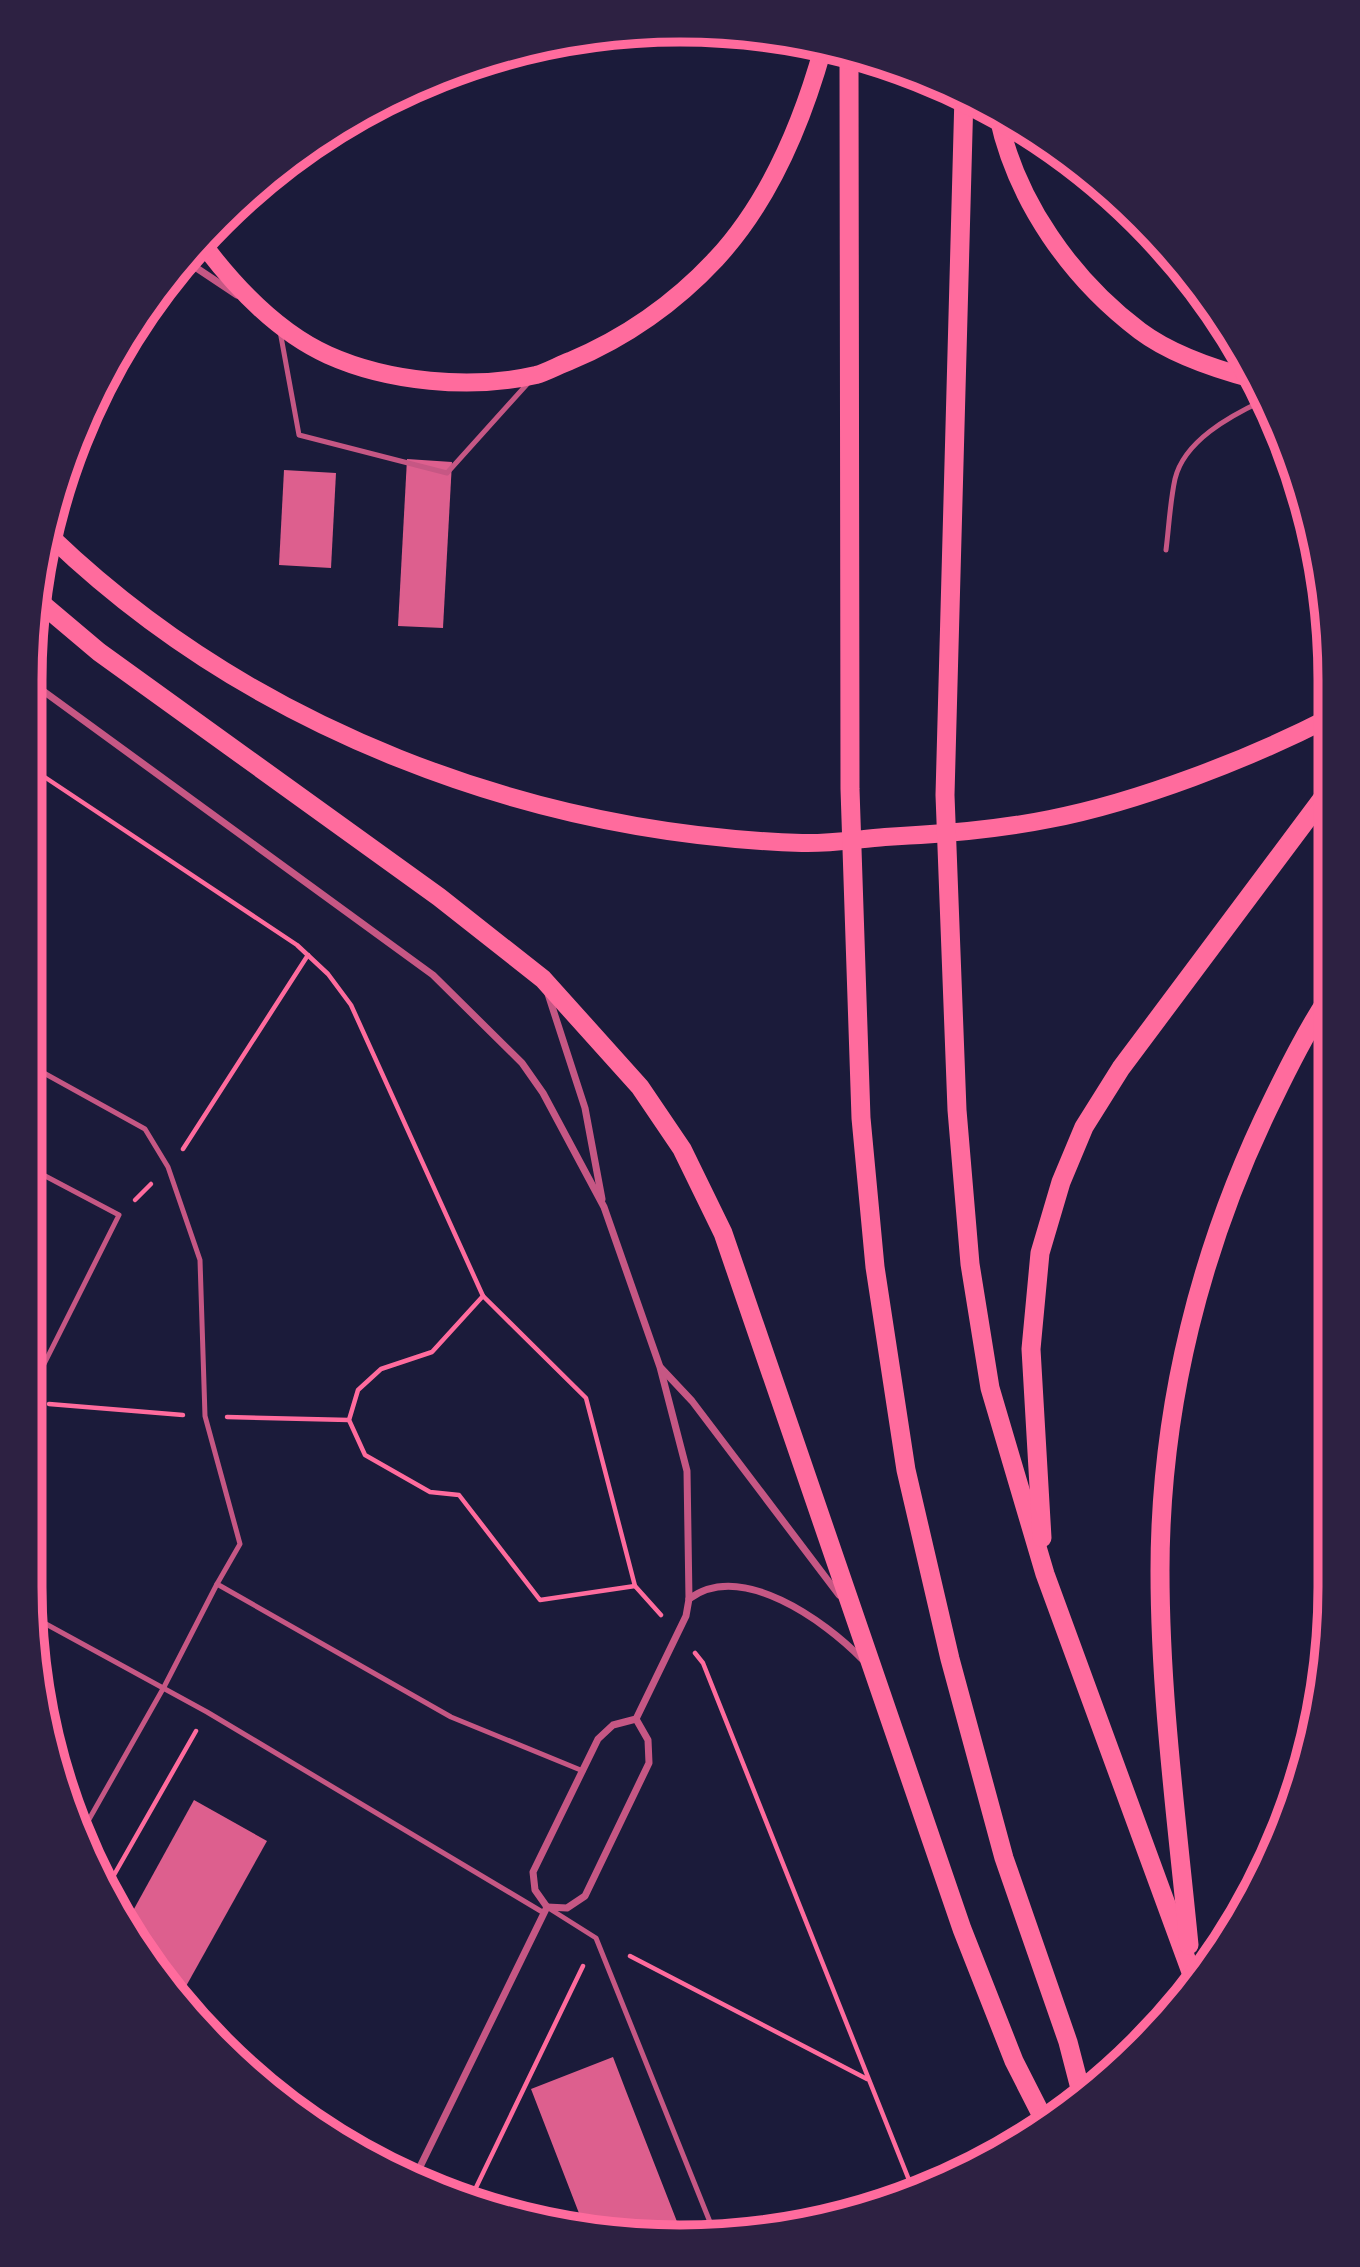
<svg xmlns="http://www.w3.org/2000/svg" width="1360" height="2267" font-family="'Nunito Sans',sans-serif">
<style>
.building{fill:#dd5f8e}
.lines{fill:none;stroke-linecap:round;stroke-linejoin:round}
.path{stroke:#ff6b9d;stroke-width:4.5}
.service{stroke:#c65784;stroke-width:5}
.minor{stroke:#c65784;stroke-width:7}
.primary{stroke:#ff6b9d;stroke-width:18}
.trunk{stroke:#ff6b9d;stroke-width:19}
.rim{fill:none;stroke:#ff6b9d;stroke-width:9}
</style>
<rect width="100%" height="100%" fill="#1b1b3a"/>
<g class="building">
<polygon points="407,459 452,462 443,628 398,626"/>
<polygon points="284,470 336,473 331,568 279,565"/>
<polygon points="194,1800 267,1841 180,1997 164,1983 129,1918"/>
<polygon points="613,2057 626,2091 683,2237 582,2221 531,2089"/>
</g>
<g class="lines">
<g class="path">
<polyline points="34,770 297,945 328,974 351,1005 483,1296 586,1398 635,1586 661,1615"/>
<polyline points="183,1149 308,955"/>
<polyline points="135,1200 151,1184"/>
<polyline points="483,1296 432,1352 381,1369 358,1390 349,1420 365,1455 430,1492 459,1495 540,1600 635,1586"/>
<polyline points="49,1404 183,1415"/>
<polyline points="227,1417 349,1420"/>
<polyline points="695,1653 703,1663 913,2190"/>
<polyline points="110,1882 196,1731"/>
<polyline points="630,1956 867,2079"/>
<polyline points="469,2202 583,1966"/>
</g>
<g class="service">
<polyline points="280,331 299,435 447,473 529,382"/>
<path d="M 1166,550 C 1169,526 1170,502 1175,479 C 1184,441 1230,416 1262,401"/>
<polyline points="33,1067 145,1129 168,1167 200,1260 205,1416 240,1544 217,1584 451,1717 583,1771"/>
<polyline points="1326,1241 1326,1240"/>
<polyline points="31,1390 119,1215 32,1169"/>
<polyline points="35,1618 207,1712 544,1913"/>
<polyline points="83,1830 164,1687 217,1584"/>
<polyline points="550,1909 596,1938 714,2232"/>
</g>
<g class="minor">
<polyline points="186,261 237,295"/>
<polyline points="35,685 433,975 522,1063 543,1093 604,1207 660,1367 687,1471 689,1599 686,1616 636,1719 613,1725 598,1739 533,1872 535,1890 547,1907"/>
<polyline points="548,994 585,1108 602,1199"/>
<polyline points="661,1368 692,1401 839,1595"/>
<path d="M 689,1599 C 741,1560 825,1621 862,1659"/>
<polyline points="547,1907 567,1908 585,1896 649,1763 648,1740 636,1719"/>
<polyline points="416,2175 547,1907"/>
</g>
<g class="primary">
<path d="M 998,116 C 1016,201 1071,279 1140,331 C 1172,355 1215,369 1253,379"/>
<path d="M 202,243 C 235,287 277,332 328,355 C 388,382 471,390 536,375 C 547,372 559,365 570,361 C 627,337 674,304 716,259 C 770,201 802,123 823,48"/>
<path d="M 51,537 C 250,728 528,834 802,843 C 830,844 858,839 885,837 C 940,834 996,830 1050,819 C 1138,802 1249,759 1329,718"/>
</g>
<g class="trunk">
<polyline points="849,52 850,789 861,1118 875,1267 906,1470 950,1659 1004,1858 1068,2042 1082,2096"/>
<polyline points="964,95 945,795 957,1110 970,1264 990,1388 1045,1574 1195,1983"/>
<polyline points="35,598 99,652 439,897 543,979 640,1087 682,1149 723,1233 962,1929 1014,2061 1044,2120"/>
<polyline points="1042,1538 1031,1349 1040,1253 1061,1182 1084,1127 1121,1068 1328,791"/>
<path d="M 1189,1945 C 1177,1821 1160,1696 1160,1571 C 1160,1407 1201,1244 1274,1097 C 1290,1064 1307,1030 1327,1000"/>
</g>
</g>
<path d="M0 0H1360V2267H0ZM680 42H680A638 638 0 0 1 1318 680V1587A638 638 0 0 1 680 2225H680A638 638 0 0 1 42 1587V680A638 638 0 0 1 680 42Z" fill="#2d2142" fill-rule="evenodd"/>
<path class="rim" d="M680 42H680A638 638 0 0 1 1318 680V1587A638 638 0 0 1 680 2225H680A638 638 0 0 1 42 1587V680A638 638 0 0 1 680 42Z"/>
</svg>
